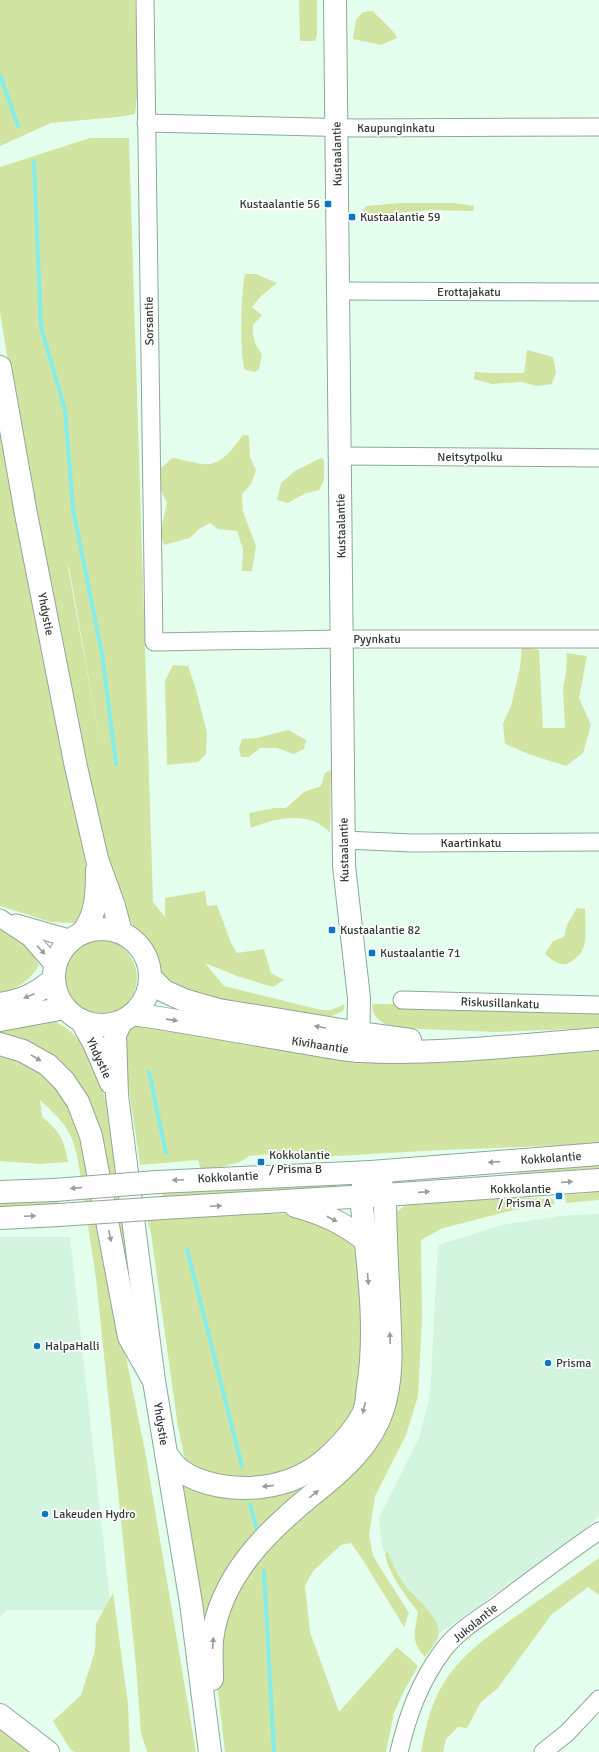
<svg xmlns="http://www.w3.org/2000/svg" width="599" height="1752" font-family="Signika,sans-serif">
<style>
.built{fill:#d3f4df}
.green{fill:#d1e4a1;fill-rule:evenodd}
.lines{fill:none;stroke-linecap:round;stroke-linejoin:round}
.stream{stroke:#83edea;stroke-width:4}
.minor-casing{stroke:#8ea897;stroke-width:19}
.major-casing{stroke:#8ea897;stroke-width:24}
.highway-casing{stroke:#8ea897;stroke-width:24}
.minor{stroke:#fff;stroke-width:17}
.major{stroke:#fff;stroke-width:22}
.highway{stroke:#fff;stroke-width:22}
.major-bridge-casing{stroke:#8ea897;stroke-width:24;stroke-linecap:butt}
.highway-bridge-casing{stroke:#8ea897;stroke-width:24;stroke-linecap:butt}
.major-bridge{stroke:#fff;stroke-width:22}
.highway-bridge{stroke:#fff;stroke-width:22}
.oneway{fill:#989e9a}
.poi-dot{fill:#0b76c1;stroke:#fff;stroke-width:1.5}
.labels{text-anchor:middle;stroke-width:3.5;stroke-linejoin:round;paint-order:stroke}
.street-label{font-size:12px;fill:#323d36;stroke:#fff}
.poi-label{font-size:12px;fill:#323d36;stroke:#fff;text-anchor:start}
</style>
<rect width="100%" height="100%" fill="#e4ffed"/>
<g class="built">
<polygon points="599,1214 599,1516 575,1538 434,1637 382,1547 379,1518 419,1438 430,1396 438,1245 502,1225 560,1216"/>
<polygon points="0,1237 70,1237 111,1610 7,1610 0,1617"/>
</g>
<g class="green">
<polygon points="0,0 135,0 139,78 135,114 118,117 51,123 0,146"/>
<polygon points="299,0 317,0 317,35 315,41 300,41"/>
<path d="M 373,11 C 380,20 394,29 397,38 L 381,45 L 353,39 L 356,20 L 363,12 Z"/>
<path d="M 90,138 L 129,138 L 153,902 L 165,917 L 165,898 L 205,891 L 207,906 L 217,905 L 231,943 L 237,953 L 264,949 L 271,973 L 284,980 L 273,987 L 237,976 L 205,963 L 224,986 L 321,1010 L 331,1010 L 345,1004 L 343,1011 L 327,1018 L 215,1002 L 162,979 L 126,913 L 106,861 L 13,392 L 0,312 L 0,167 ZM 68,567 L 69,567 L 103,759 Z"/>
<polygon points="400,203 454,203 474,206 473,211 432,210 383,214 362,213 366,206"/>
<path d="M 245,274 L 256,274 L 277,283 L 261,296 L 252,307 L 262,315 L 253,325 C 252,337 255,345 262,354 L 259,369 L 255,372 L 245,370 C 239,355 241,291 245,274 Z"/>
<polygon points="527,350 553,357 556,372 552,384 538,386 521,382 492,384 474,379 475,372 492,373 524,373"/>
<polygon points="0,407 90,887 84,912 75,923 51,922 0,906"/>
<path d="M 243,435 L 249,436 L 250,457 L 256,470 L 251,484 L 242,494 L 243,512 L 256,546 L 252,571 L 242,571 L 243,549 L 237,531 L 218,529 L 210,523 L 199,529 L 190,538 L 164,545 L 161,535 L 162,524 L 167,503 L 161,490 L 161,468 L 172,458 C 182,459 203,466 210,464 C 225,462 235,445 243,435 Z"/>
<polygon points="321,458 324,460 324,480 319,490 304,494 288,503 277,500 281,483 295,471"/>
<polygon points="522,645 539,650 543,728 565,728 563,687 566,674 567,653 587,656 579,698 591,725 583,753 566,766 531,755 505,744 503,724 511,706 520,668"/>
<polygon points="173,665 188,666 195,686 207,733 206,754 198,762 167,765 165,681"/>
<polygon points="288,730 306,740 304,749 294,754 277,748 260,748 249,757 241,757 239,749 242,739 257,738"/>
<path d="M 331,770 L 330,833 C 310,810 276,818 251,828 L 249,813 L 275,808 L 286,808 L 304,792 L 321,786 L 325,773 Z"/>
<path d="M 577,908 L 585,909 C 585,922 588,941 581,953 C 579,956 575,958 572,961 C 562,969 552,960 545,954 L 553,941 L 564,937 L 567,925 Z"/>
<path d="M 0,929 C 16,938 31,947 39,965 C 30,981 17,988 0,994 Z"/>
<circle cx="98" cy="978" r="39"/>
<path d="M 373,1004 L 599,1006 L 599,1028 L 496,1032 L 396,1028 C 385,1026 369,1016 373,1004 Z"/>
<path d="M 48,1019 C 87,1033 94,1065 106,1101 L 141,1346 L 87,1105 L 0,1039 L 0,1029 Z"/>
<polygon points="133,1024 260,1045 599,1046 599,1144 441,1150 285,1159 271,1154 249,1156 240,1162 202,1172 198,1160 140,1165 122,1041"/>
<path d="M 0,1052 L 15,1056 L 59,1084 L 77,1114 L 145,1451 L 196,1752 L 147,1752 L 141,1733 L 136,1666 L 96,1278 L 78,1160 C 71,1128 64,1123 40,1100 L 42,1117 C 59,1130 65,1141 68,1162 L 40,1164 L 0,1161 Z"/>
<polygon points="599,1162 599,1172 522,1177 518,1172 558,1165"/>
<polygon points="336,1179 336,1187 162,1197 163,1190"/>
<path d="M 599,1190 L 599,1200 L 566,1203 L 565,1195 C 576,1193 589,1195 599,1190 Z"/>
<polygon points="467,1196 553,1199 555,1204 514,1210 443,1228 421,1240 422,1318 418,1396 406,1435 375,1496 369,1535 373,1556 409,1613 404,1627 361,1557 351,1543 341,1545 313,1571 305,1586 310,1632 339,1712 397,1647 418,1666 404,1691 394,1713 386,1752 225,1752 217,1684 224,1617 257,1558 363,1460 395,1213 407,1204"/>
<polygon points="58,1197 59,1206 0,1209 0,1201"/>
<polygon points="244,1213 306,1214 347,1235 359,1255 366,1350 355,1414 314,1460 260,1480 205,1471 185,1460 178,1427 151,1233 147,1219"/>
<polygon points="371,1423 293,1501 203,1648 180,1480 244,1496"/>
<path d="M 388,1552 C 392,1565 399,1577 407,1588 C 417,1599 439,1617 439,1633 C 438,1641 430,1650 425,1657 C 410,1641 415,1632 418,1612 C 405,1595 389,1575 385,1554 Z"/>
<path d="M 599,1558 L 599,1595 L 588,1587 L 551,1615 L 498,1688 L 481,1702 L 467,1728 L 458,1727 L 446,1739 L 443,1752 L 421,1752 C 426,1725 432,1698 449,1675 C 468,1649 495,1631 522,1612 C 548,1594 573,1576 599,1558 Z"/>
<polygon points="113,1593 128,1704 130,1752 74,1752 70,1749 53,1721 81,1695 95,1651 96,1624"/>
<polygon points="0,1727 32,1752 0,1752"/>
</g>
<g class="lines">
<g class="stream">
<polyline points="0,75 18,126"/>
<polyline points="34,162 41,327 65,410 73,509 102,654 116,764"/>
<polyline points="149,1072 166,1153"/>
<polyline points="187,1249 242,1466"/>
<polyline points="250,1504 257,1529"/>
<polyline points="264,1571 274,1752"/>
</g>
<g class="minor-casing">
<g id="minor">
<polyline points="145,0 154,642 342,639 599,639"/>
<polyline points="146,123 356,128 599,127"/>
<polyline points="339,291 599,292"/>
<polyline points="340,456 599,458"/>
<polyline points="344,840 412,843 599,842"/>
<polyline points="0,918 30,938 55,967"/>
<polyline points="16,923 72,939"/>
<polyline points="402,1000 599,1005"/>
<path d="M 399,1752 C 408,1714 420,1681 444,1649 C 458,1631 479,1618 498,1605 C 531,1580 564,1555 599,1531"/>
<polyline points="543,1752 567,1733 599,1699"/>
</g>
</g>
<g class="major-casing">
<g id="major">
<polyline points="335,0 344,866 359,998 358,1051"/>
<polyline points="0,367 26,514 76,767 97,859 114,906 121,932"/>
<circle cx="102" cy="977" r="48"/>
<path d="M 82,933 C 97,915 97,892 97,870"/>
<polyline points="151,978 164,991 184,1000 219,1010 359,1033 410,1040"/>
<path d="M 0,1004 C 23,1000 36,994 54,979"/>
<path d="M 133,1014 C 187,1022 240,1032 294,1041 C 316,1044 338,1050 360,1051 C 439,1055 520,1045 599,1039"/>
<polyline points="0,1020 65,1008"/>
<polyline points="81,1020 94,1043 111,1083"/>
<polyline points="121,1022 115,1035 117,1095 154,1381"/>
<path d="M 295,1206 C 323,1214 342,1222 365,1240"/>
<polyline points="163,1208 385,1195"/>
<polyline points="0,1218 59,1215"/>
<polyline points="0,1715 48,1752"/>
</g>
</g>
<g class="highway-casing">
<g id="highway">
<polyline points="0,1044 23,1051 48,1065 64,1081 78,1102 91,1136 129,1337 154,1381 191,1603 210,1752"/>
<polyline points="157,1182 371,1172 599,1154"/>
<polyline points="0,1192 54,1190"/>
<polyline points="385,1195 599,1180"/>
<path d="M 166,1454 C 170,1459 175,1466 180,1470 C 202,1486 235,1490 261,1487 C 287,1484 310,1474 329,1456 C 342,1444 355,1430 363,1414 C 367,1406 367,1395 368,1387 C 378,1326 367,1258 361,1197 L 364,1181 L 371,1172"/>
<path d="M 212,1679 C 212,1666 211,1653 212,1640 C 220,1577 266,1532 313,1494 C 342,1471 371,1446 383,1409 C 394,1375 390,1339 389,1304 C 387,1267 385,1231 385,1195 L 380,1180 L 371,1172"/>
</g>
</g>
<use href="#minor" class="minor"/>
<use href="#major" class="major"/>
<use href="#highway" class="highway"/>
<g class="major-bridge-casing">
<polyline id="major-bridge" points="59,1215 163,1208"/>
</g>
<g class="highway-bridge-casing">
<polyline id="highway-bridge" points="54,1190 157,1182"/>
</g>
<use href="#major-bridge" class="major-bridge"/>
<use href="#highway-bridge" class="highway-bridge"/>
</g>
<defs><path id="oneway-solid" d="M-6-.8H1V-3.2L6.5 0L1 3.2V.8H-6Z"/></defs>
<g class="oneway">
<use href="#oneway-solid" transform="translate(41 950) rotate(47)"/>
<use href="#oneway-solid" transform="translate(29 996) rotate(158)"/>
<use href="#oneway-solid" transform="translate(172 1020) rotate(8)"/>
<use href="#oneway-solid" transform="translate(320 1027) rotate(-170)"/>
<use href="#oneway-solid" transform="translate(36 1058) rotate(31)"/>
<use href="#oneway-solid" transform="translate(494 1162) rotate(176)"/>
<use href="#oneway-solid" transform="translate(178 1180) rotate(177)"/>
<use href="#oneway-solid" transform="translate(567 1182) rotate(-4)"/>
<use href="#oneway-solid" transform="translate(76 1188) rotate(175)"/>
<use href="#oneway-solid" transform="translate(424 1192) rotate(-4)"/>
<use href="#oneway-solid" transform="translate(216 1206) rotate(-3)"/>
<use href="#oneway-solid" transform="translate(30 1216) rotate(-3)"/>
<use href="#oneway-solid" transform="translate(332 1219) rotate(27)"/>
<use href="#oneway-solid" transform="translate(110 1236) rotate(79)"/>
<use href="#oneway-solid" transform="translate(368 1279) rotate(85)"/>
<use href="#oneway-solid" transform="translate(390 1338) rotate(-93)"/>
<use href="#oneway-solid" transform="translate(364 1408) rotate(104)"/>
<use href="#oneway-solid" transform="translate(268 1486) rotate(174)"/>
<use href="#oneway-solid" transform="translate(314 1494) rotate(-39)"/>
<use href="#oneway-solid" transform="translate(213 1643) rotate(-86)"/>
</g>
<g class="poi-dot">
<rect x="324" y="200" width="8" height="8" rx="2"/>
<rect x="348" y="213" width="8" height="8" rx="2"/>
<rect x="328" y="926" width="8" height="8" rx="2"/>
<rect x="368" y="949" width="8" height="8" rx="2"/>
<rect x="257" y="1158" width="8" height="8" rx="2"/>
<rect x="555" y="1192" width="8" height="8" rx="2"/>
<circle cx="37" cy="1346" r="4"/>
<circle cx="548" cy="1363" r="4"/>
<circle cx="45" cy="1514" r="4"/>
</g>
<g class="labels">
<g class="street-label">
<text x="396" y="132">Kaupunginkatu</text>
<text transform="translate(337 154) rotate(-91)" y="4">Kustaalantie</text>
<text x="469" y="296">Erottajakatu</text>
<text transform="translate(149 321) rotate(-91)" y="4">Sorsantie</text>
<text x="470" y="461">Neitsytpolku</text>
<text transform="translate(341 526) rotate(-91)" y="4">Kustaalantie</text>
<text transform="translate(46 614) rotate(79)" y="4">Yhdystie</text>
<text x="377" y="643">Pyynkatu</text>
<text x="471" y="847">Kaartinkatu</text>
<text transform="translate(344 850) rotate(-91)" y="4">Kustaalantie</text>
<text transform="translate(500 1003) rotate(2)" y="4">Riskusillankatu</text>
<text transform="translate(320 1045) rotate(9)" y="4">Kivihaantie</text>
<text transform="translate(99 1058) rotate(65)" y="4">Yhdystie</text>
<text transform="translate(551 1158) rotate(-4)" y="4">Kokkolantie</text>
<text transform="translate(228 1177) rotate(-3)" y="4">Kokkolantie</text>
<text transform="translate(161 1424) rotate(81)" y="4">Yhdystie</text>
<text transform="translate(475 1623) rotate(-39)" y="4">Jukolantie</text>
</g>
<g class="poi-label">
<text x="320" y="208" text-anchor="end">Kustaalantie 56</text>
<text x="360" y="221">Kustaalantie 59</text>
<text x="340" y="934">Kustaalantie 82</text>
<text x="380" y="957">Kustaalantie 71</text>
<text x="269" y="1159">Kokkolantie<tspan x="269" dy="14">/ Prisma B</tspan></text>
<text x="551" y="1193" text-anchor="end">Kokkolantie<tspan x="551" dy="14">/ Prisma A</tspan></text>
<text x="45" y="1350">HalpaHalli</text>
<text x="556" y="1367">Prisma</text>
<text x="53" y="1518">Lakeuden Hydro</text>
</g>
</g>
</svg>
